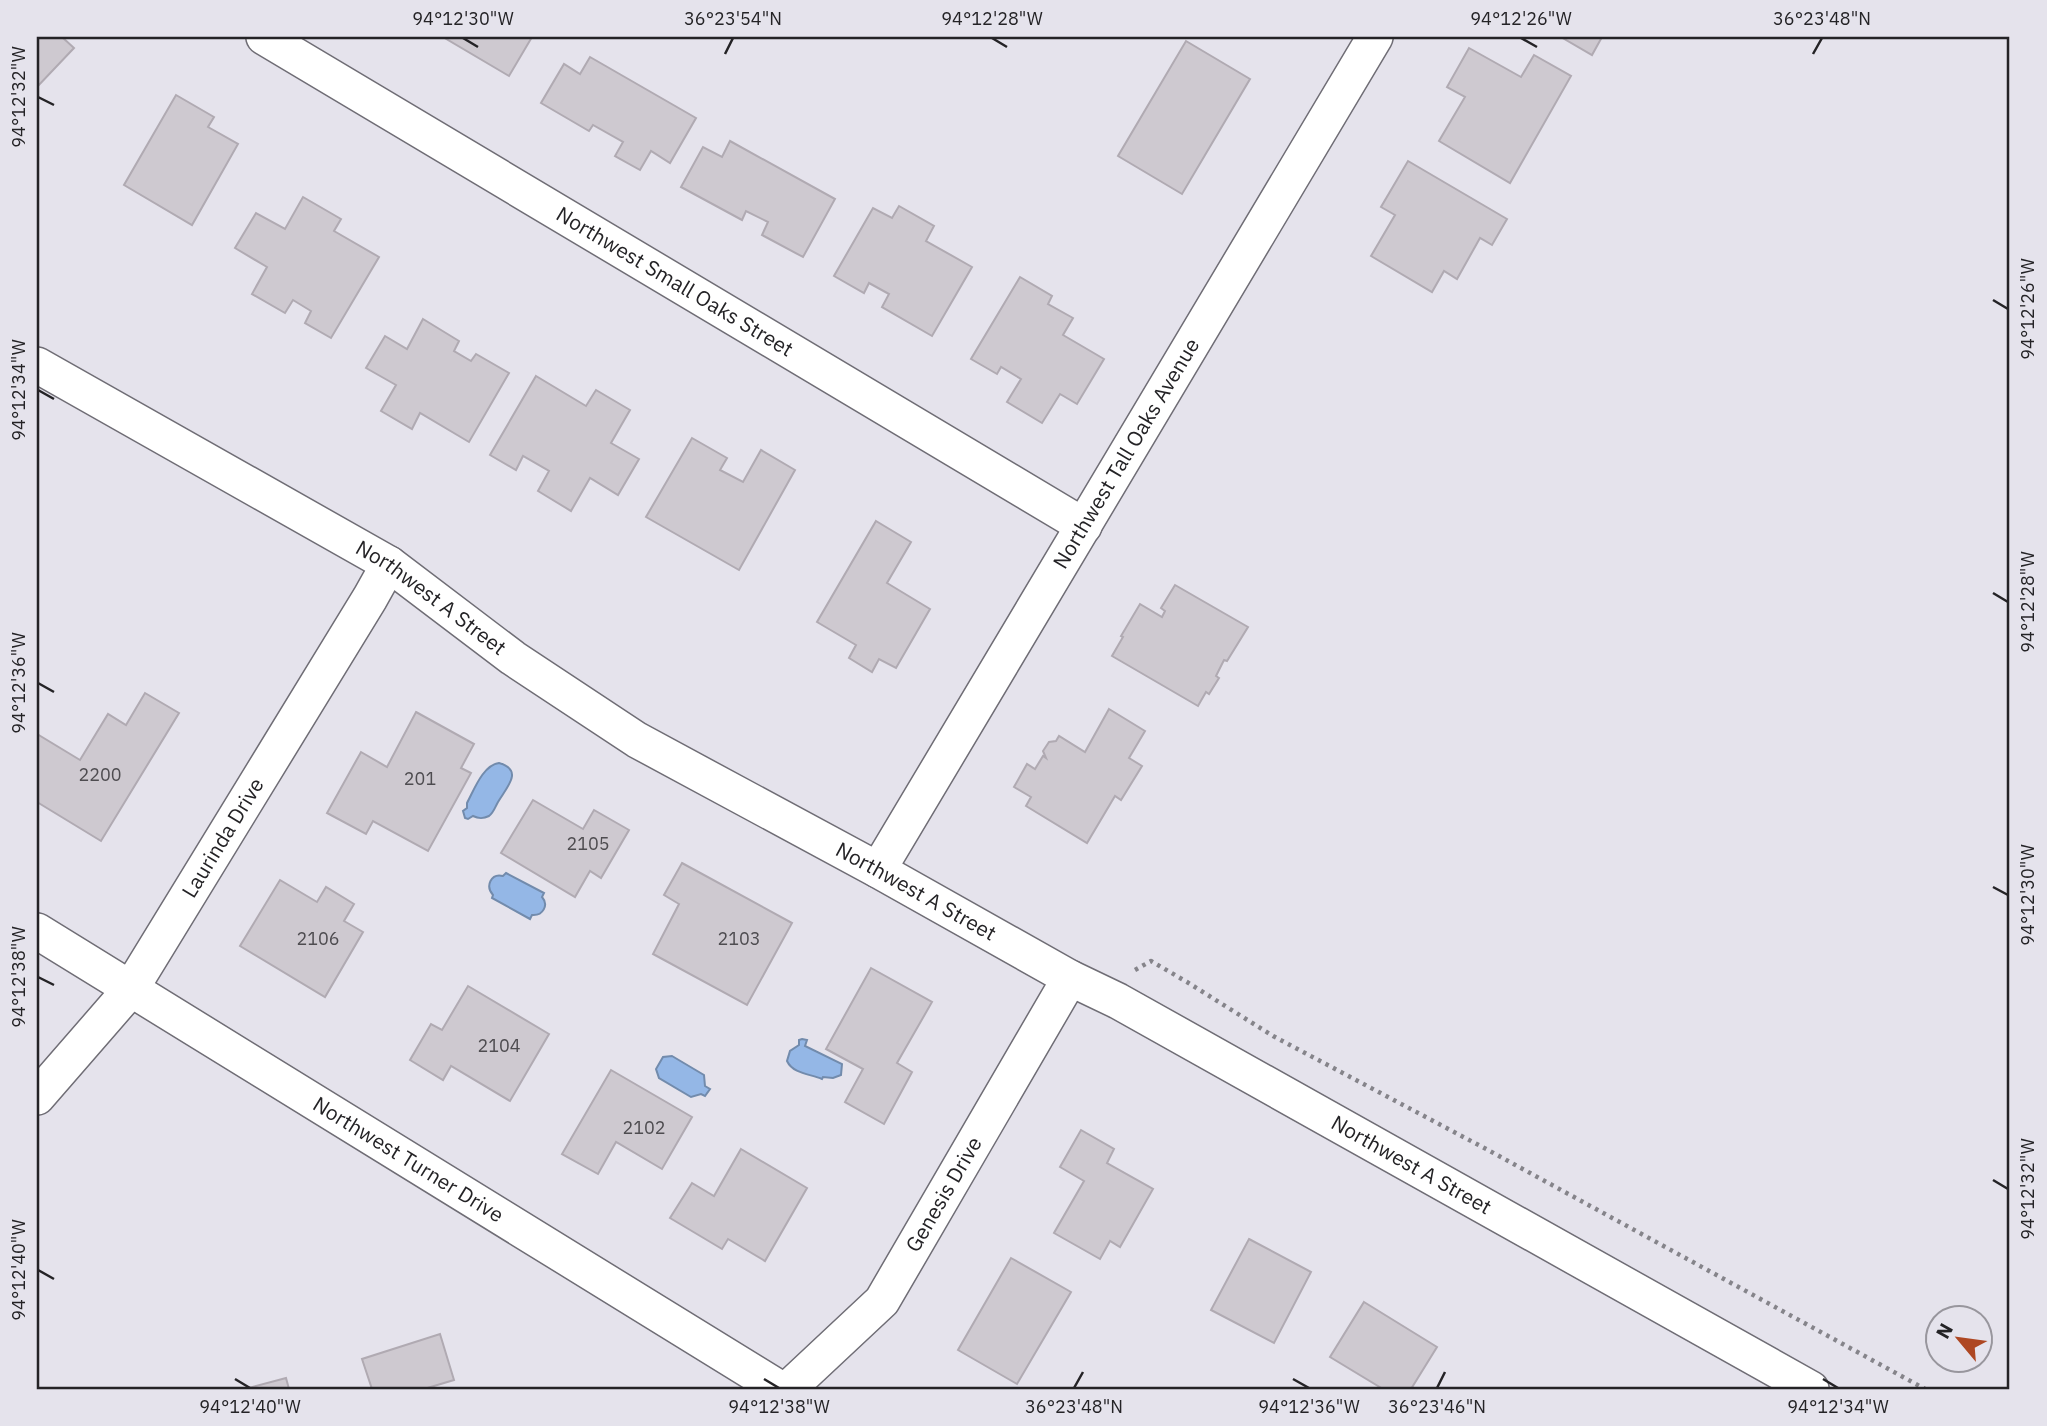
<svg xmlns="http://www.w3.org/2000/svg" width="2047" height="1426" font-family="'IBM Plex Sans',sans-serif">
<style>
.water{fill:#94b7e6;stroke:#728bac;stroke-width:2}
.building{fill:#cec9d0;stroke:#b0aab2;stroke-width:2}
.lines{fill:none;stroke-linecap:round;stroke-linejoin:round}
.minor-casing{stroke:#6f6d75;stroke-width:38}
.path{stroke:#85848a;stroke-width:4.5;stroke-dasharray:3.5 5;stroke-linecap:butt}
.minor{stroke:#fff;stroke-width:35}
.ticks{fill:none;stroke:#242326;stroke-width:2.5}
.labels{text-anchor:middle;stroke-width:5;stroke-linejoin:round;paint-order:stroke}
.number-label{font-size:18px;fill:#4e4c50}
.street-label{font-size:21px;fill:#242326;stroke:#e5e3ec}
.neatline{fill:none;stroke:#242326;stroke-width:2.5}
.ticks-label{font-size:18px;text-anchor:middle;fill:#242326}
</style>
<rect width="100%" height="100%" fill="#e5e3ec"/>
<g class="water">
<path d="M 499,763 C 524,770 507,787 498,802 C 495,807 494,812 489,816 C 483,819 479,819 473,816 L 468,819 L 465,818 L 463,811 L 467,808 L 467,803 C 474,790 483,765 499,763 Z"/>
<path d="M 506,873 L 544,893 L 542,897 C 549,905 543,916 532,915 L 530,919 L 492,898 L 493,895 C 485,886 491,873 503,876 Z"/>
<path d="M 802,1039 L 807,1040 L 805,1046 L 842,1064 L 841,1075 L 833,1078 L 823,1077 L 822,1079 C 811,1074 793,1074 787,1061 L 790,1051 L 799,1045 L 799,1040 Z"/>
<polygon points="672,1056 704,1075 705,1086 710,1089 705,1096 701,1094 691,1097 659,1078 656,1069 663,1057"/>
</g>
<g class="building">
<polygon points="37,37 62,37 74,48 37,87"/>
<polygon points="443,37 532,37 509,76"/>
<polygon points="1561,37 1602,37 1592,55"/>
<polygon points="1186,41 1250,79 1182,194 1118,156"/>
<polygon points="1469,48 1521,77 1534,55 1571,76 1510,183 1439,141 1465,97 1447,87"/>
<polygon points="590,57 696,118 670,163 651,151 640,170 615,156 623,142 593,125 589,131 541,103 564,64 580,74"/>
<polygon points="176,95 214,117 208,127 238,144 192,225 124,185"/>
<polygon points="730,141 835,199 803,257 762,235 768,222 746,211 742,220 681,187 703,147 722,157"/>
<polygon points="1408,161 1507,219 1492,245 1480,238 1457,279 1444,271 1432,292 1371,256 1395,215 1381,207"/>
<polygon points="303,197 341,219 334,231 379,257 331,338 305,323 311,311 293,300 285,313 252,294 267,267 235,248 256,213 285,229"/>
<polygon points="899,206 934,226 926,241 972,267 932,336 882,307 889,294 869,283 864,293 834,276 873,208 892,218"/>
<polygon points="1020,277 1052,296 1048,304 1073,318 1063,335 1104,359 1077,404 1060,394 1042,423 1007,402 1021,379 1001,367 997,374 971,359"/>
<polygon points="423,319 459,341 454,351 471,361 476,354 509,373 469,442 420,413 412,429 381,411 396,385 366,368 385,336 407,349"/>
<polygon points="536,376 586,406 596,390 630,410 611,443 639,459 618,495 590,478 571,511 538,491 549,471 523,456 516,470 490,455"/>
<polygon points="692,438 727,458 720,470 743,482 761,450 795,470 739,570 646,517"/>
<polygon points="876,521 911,542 887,583 930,609 896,668 879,659 872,672 849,658 856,645 817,622"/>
<polygon points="1175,585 1248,627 1227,661 1224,660 1216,676 1219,678 1209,694 1206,692 1198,706 1112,656 1123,637 1121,636 1140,604 1162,617 1165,611 1161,608"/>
<polygon points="145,693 179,713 101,841 37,802 37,734 80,760 108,714 126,725"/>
<polygon points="1109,709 1145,731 1129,758 1142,766 1121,800 1115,796 1087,843 1026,806 1031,797 1014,787 1027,764 1035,769 1043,756 1046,758 1043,751 1049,742 1056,741 1059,736 1085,752"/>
<polygon points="416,712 474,744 461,768 471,773 428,851 373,821 366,834 327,813 361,752 387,767"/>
<polygon points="533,800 583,829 594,810 629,830 601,878 590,871 575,897 501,853"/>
<polygon points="682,863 792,923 747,1005 653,954 679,904 664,895"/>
<polygon points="280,880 317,902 326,887 354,904 344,921 363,932 325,997 240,946"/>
<polygon points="871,968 932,1002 897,1063 912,1072 884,1124 845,1102 863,1069 826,1049"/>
<polygon points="468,986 549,1034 510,1101 451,1066 443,1080 410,1060 431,1024 442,1030"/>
<polygon points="611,1070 692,1117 662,1169 616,1142 598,1174 562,1154"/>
<polygon points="1081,1130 1114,1149 1107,1163 1153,1189 1120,1247 1110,1241 1100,1259 1054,1233 1084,1181 1060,1167"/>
<polygon points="741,1149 807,1188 765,1261 728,1239 722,1249 670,1218 692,1183 714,1196"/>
<polygon points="1249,1239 1311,1272 1274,1343 1211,1310"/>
<polygon points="1011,1258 1071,1292 1017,1384 958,1350"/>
<polygon points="1364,1302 1437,1347 1411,1389 1383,1389 1330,1357"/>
<polygon points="440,1334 454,1380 424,1389 372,1389 362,1359"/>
<polygon points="286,1378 289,1389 245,1389"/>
</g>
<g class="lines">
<g class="minor-casing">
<g id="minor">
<path id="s1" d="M 264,37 L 1084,526"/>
<path id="s2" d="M 37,365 L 389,564 L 513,658 L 637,740 L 878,870 L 1070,978 L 1118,1001 L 1811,1389"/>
<path id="s3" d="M 878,870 L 1375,37"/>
<path id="s4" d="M 37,931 L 780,1389"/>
<path id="s5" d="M 37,1097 L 130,990 L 370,598 L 389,564"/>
<path id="s6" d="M 788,1389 L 882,1301 L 1070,978"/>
</g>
</g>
<polyline class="path" points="1135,970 1151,961 1187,982 1273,1036 1488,1150 1925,1389"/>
<use href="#minor" class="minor"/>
</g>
<path class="ticks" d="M 463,38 L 478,47M 992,38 L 1007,47M 1521,38 L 1537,47M 725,54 L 733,38M 1813,54 L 1822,38M 38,97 L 54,105M 1993,300 L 2008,309M 38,390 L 54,399M 1993,593 L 2008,602M 38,683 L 54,692M 1993,887 L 2008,895M 38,977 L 54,985M 1993,1180 L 2008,1189M 38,1270 L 54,1279M 235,1379 L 250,1388M 764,1379 L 779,1388M 1293,1379 L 1309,1388M 1823,1379 L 1838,1388M 1074,1388 L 1083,1372M 1437,1388 L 1445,1372"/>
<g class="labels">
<g class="number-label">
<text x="100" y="781">2200</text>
<text x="420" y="785">201</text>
<text x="588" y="850">2105</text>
<text x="318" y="945">2106</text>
<text x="739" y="945">2103</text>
<text x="499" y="1052">2104</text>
<text x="644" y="1134">2102</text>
</g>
<g class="street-label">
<text dy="7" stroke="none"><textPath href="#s1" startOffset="478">Northwest Small Oaks Street</textPath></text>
<text dy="7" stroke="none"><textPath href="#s3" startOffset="485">Northwest Tall Oaks Avenue</textPath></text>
<text dy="7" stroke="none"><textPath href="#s2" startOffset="458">Northwest A Street</textPath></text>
<text dy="7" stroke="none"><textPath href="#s5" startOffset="320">Laurinda Drive</textPath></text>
<text dy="7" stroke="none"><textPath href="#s2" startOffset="1026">Northwest A Street</textPath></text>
<text dy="7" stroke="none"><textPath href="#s4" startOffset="436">Northwest Turner Drive</textPath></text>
<text dy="7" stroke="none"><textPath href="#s2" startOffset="1592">Northwest A Street</textPath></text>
<text dy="7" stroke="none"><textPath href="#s6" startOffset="252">Genesis Drive</textPath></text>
</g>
</g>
<rect width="2047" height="1426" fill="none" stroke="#e5e3ec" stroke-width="77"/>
<g transform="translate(1959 1339) rotate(299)"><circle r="33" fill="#e5e3ec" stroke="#98969d" stroke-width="2"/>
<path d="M0-5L12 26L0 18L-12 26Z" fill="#ae4722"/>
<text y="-10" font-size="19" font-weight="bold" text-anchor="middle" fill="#242326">N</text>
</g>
<rect x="38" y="38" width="1970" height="1350" class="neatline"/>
<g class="ticks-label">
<text x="463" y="25">94°12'30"W</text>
<text x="733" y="25">36°23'54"N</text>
<text x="992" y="25">94°12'28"W</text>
<text x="1521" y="25">94°12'26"W</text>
<text x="1822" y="25">36°23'48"N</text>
<text transform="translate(19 97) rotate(-90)" y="6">94°12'32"W</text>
<text transform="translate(2028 309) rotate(-90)" y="6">94°12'26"W</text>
<text transform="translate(19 390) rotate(-90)" y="6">94°12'34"W</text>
<text transform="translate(2028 602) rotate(-90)" y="6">94°12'28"W</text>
<text transform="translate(19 683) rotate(-90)" y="6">94°12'36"W</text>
<text transform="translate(2028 895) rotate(-90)" y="6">94°12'30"W</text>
<text transform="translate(19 977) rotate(-90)" y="6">94°12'38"W</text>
<text transform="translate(2028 1189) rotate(-90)" y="6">94°12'32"W</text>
<text transform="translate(19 1270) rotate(-90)" y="6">94°12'40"W</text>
<text x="250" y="1413">94°12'40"W</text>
<text x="779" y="1413">94°12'38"W</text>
<text x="1074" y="1413">36°23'48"N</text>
<text x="1309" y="1413">94°12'36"W</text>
<text x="1437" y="1413">36°23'46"N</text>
<text x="1838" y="1413">94°12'34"W</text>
</g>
</svg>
